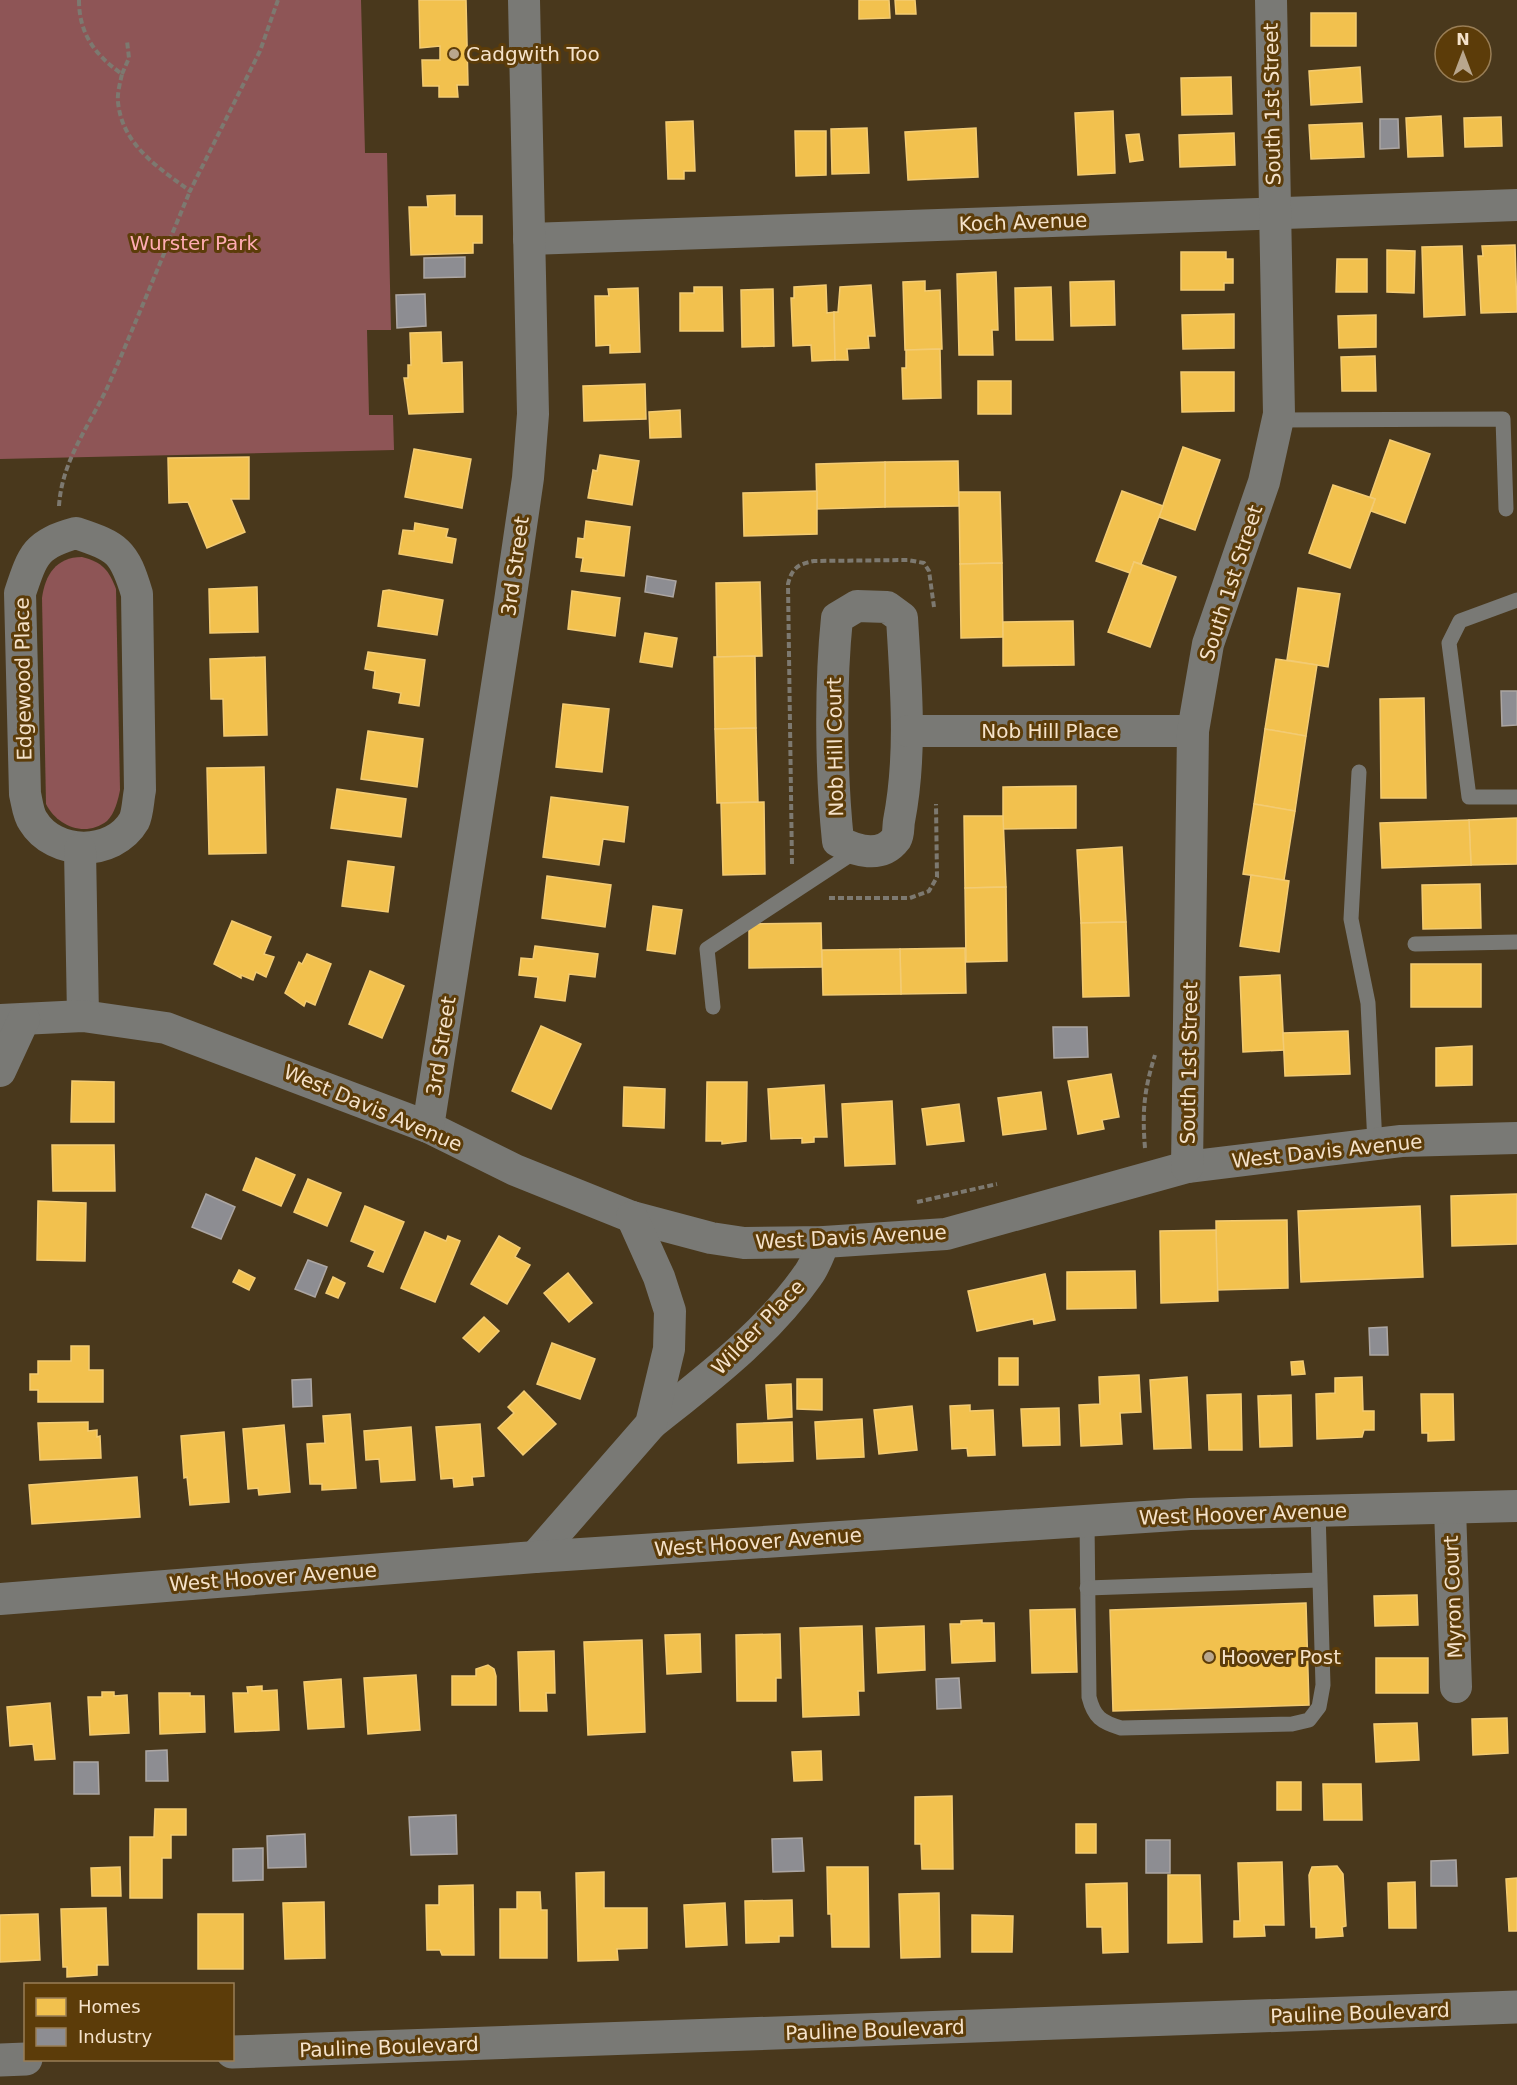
<svg xmlns="http://www.w3.org/2000/svg" width="1517" height="2085" font-family="'DejaVu Sans',sans-serif">
<style>
.green{fill:#8e5556}
.homes{fill:#f2c14e;stroke:#f3cb73;stroke-width:1.5}
.industry{fill:#8d8d92;stroke:#aca6a3;stroke-width:1.5}
.lines{fill:none;stroke-linecap:round;stroke-linejoin:round}
.path{stroke:#7d7970;stroke-width:4;stroke-dasharray:6 3;stroke-linecap:butt}
.service{stroke:#797975;stroke-width:15}
.minor{stroke:#797975;stroke-width:32}
.tertiary{stroke:#797975;stroke-width:33}
.poi-dot{fill:#b9a68d;stroke:#5c3c09;stroke-width:2}
.labels{text-anchor:middle;stroke-width:6;stroke-linejoin:round;paint-order:stroke}
.poi-label{font-size:20px;fill:#f5e2ca;stroke:#5c3c09;text-anchor:start}
.street-label{font-size:20px;fill:#f5e2ca;stroke:#5c3c09}
.park-label{font-size:20px;fill:#ffacb3;stroke:#5c3c09}
</style>
<rect width="100%" height="100%" fill="#49381c"/>
<g class="green">
<polygon points="0,0 361,0 365,153 387,153 391,330 367,330 369,415 393,415 394,450 0,459"/>
<path d="M 82,557 C 102,562 109,570 116,589 L 120,790 C 118,800 115,813 107,821 C 85,838 57,826 46,804 L 42,598 C 45,575 56,557 82,557 Z"/>
</g>
<g class="homes">
<polygon points="419,0 466,0 468,85 457,85 458,97 439,97 439,86 423,86 422,60 440,60 440,46 420,48"/>
<polygon points="859,0 889,0 890,18 859,19"/>
<polygon points="895,0 915,0 916,14 896,14"/>
<rect x="1311" y="13" width="45" height="33"/>
<polygon points="1360,67 1362,102 1311,105 1309,71"/>
<polygon points="1231,77 1232,114 1182,115 1181,78"/>
<polygon points="1113,111 1115,173 1078,175 1075,113"/>
<polygon points="1441,116 1443,156 1408,157 1406,118"/>
<polygon points="1501,117 1502,146 1465,147 1464,118"/>
<polygon points="693,121 695,171 684,171 684,179 668,179 666,122"/>
<polygon points="1362,123 1364,157 1311,159 1309,125"/>
<polygon points="867,128 869,173 832,174 831,129"/>
<polygon points="976,128 978,177 908,180 905,132"/>
<polygon points="795,131 826,131 826,175 796,176"/>
<polygon points="1234,133 1235,165 1180,167 1179,135"/>
<polygon points="1139,134 1143,160 1130,162 1126,135"/>
<polygon points="455,195 455,216 482,216 482,243 473,243 473,253 411,255 409,207 428,207 427,196"/>
<polygon points="1515,245 1517,312 1481,313 1478,256 1483,256 1482,246"/>
<polygon points="1462,246 1465,315 1424,317 1422,247"/>
<polygon points="1387,250 1415,251 1414,293 1387,292"/>
<polygon points="1181,252 1226,252 1226,259 1233,259 1233,283 1224,283 1224,290 1181,290"/>
<polygon points="1337,259 1367,259 1367,292 1336,292"/>
<polygon points="996,272 998,330 992,330 993,355 959,355 957,274"/>
<polygon points="925,281 925,291 940,290 942,349 905,350 903,282"/>
<polygon points="1114,281 1115,325 1071,326 1070,282"/>
<polygon points="826,285 827,313 834,312 835,360 812,361 811,345 793,346 791,298 794,298 794,287"/>
<polygon points="871,285 875,336 868,336 869,348 847,349 848,360 835,360 834,312 838,312 840,287"/>
<polygon points="694,287 722,287 723,331 680,331 680,293 694,293"/>
<polygon points="1051,287 1053,340 1016,340 1015,288"/>
<polygon points="638,288 640,352 610,353 610,345 596,346 595,296 609,296 608,289"/>
<polygon points="773,289 774,346 742,347 741,290"/>
<polygon points="1234,314 1234,348 1183,349 1182,315"/>
<polygon points="1376,315 1376,347 1339,348 1338,316"/>
<polygon points="441,332 442,363 462,362 463,412 409,414 404,378 408,378 408,365 411,365 410,333"/>
<polygon points="940,349 941,398 903,399 902,368 906,368 906,350"/>
<polygon points="1375,356 1376,391 1342,391 1341,357"/>
<polygon points="1181,372 1234,372 1234,411 1182,412"/>
<rect x="978" y="381" width="33" height="33"/>
<polygon points="645,384 646,419 584,421 583,386"/>
<polygon points="680,410 681,437 650,438 649,412"/>
<polygon points="1390,440 1430,454 1405,523 1371,511 1375,499 1370,497"/>
<polygon points="1183,447 1220,460 1195,530 1159,517"/>
<polygon points="414,449 471,459 462,508 405,497"/>
<polygon points="600,455 639,461 632,505 588,498 593,470 597,471"/>
<polygon points="249,457 249,499 231,499 245,532 207,548 188,502 169,503 168,458"/>
<polygon points="958,461 959,506 885,507 885,462"/>
<polygon points="885,462 885,507 817,509 816,464"/>
<polygon points="1333,485 1375,499 1350,568 1309,553"/>
<polygon points="817,491 817,534 744,536 743,493"/>
<polygon points="1122,491 1163,506 1141,564 1134,562 1130,573 1096,561"/>
<polygon points="959,492 1000,492 1002,563 960,564"/>
<polygon points="586,521 630,527 624,576 581,571 583,558 576,557 578,538 584,539"/>
<polygon points="415,523 448,529 446,537 456,539 452,563 399,554 403,530 414,531"/>
<polygon points="1134,562 1176,577 1150,647 1108,632"/>
<polygon points="1002,563 1003,637 961,638 960,564"/>
<polygon points="760,582 762,656 717,657 716,583"/>
<polygon points="257,587 258,632 210,633 209,589"/>
<polygon points="1298,588 1340,594 1328,667 1287,660"/>
<polygon points="389,590 443,600 437,635 378,626 383,591"/>
<polygon points="572,591 620,598 615,636 568,629"/>
<polygon points="1073,621 1074,665 1003,666 1003,622"/>
<polygon points="645,633 677,638 672,667 640,662"/>
<polygon points="368,652 425,660 419,706 399,703 401,693 373,688 375,671 365,669"/>
<polygon points="755,656 756,728 715,729 714,657"/>
<polygon points="265,657 267,735 224,736 223,699 211,699 210,659"/>
<polygon points="1276,659 1317,665 1306,736 1265,729"/>
<polygon points="1424,698 1426,798 1381,798 1380,699"/>
<polygon points="563,704 609,709 602,772 556,767"/>
<polygon points="756,728 758,802 717,803 715,729"/>
<polygon points="1265,729 1306,736 1295,811 1254,804"/>
<polygon points="368,731 423,739 417,787 361,779"/>
<polygon points="264,767 266,853 209,854 207,768"/>
<polygon points="1076,786 1076,828 1003,829 1003,787"/>
<polygon points="337,789 406,799 401,837 331,828"/>
<polygon points="551,797 628,807 624,842 603,839 599,865 543,857"/>
<polygon points="764,802 765,874 723,875 721,803"/>
<polygon points="1254,804 1295,811 1284,880 1243,874"/>
<polygon points="964,816 1003,816 1006,887 965,888"/>
<polygon points="1517,818 1517,864 1471,865 1469,820"/>
<polygon points="1469,820 1471,865 1382,868 1380,823"/>
<polygon points="1122,847 1126,922 1081,923 1077,850"/>
<polygon points="348,861 394,867 388,912 342,906"/>
<polygon points="1251,875 1289,881 1279,952 1240,946"/>
<polygon points="547,876 611,885 605,927 542,918"/>
<polygon points="1480,884 1481,928 1423,929 1422,885"/>
<polygon points="1006,887 1007,961 966,962 965,888"/>
<polygon points="653,906 682,910 675,954 647,950"/>
<polygon points="232,921 271,937 264,954 274,957 266,977 256,972 253,980 241,975 241,978 214,964"/>
<polygon points="1126,922 1129,996 1083,997 1081,923"/>
<polygon points="821,923 822,967 749,968 749,924"/>
<polygon points="535,946 598,954 595,977 569,974 565,1001 535,997 538,977 519,975 521,958 533,959"/>
<polygon points="965,948 966,993 901,994 900,949"/>
<polygon points="900,949 901,994 823,995 822,950"/>
<polygon points="307,954 331,964 315,1005 306,1001 304,1006 285,993 299,962 302,964"/>
<rect x="1411" y="964" width="70" height="43"/>
<polygon points="370,971 404,986 382,1038 349,1024"/>
<polygon points="1280,975 1284,1050 1243,1052 1240,977"/>
<polygon points="541,1026 581,1044 551,1109 512,1091"/>
<polygon points="1348,1031 1350,1074 1285,1076 1283,1033"/>
<polygon points="1472,1046 1472,1085 1436,1086 1436,1048"/>
<polygon points="1111,1074 1119,1117 1102,1120 1104,1129 1078,1134 1068,1081"/>
<polygon points="72,1081 114,1082 114,1122 71,1122"/>
<polygon points="707,1082 747,1082 746,1141 722,1144 722,1141 706,1141"/>
<polygon points="824,1085 827,1137 814,1137 814,1142 802,1143 802,1138 771,1139 768,1089"/>
<polygon points="624,1087 665,1089 664,1128 623,1126"/>
<polygon points="1041,1092 1046,1129 1003,1135 998,1098"/>
<polygon points="892,1101 895,1164 845,1166 842,1104"/>
<polygon points="959,1104 964,1141 927,1145 922,1109"/>
<polygon points="52,1145 114,1145 115,1191 53,1191"/>
<polygon points="256,1158 295,1175 281,1206 243,1190"/>
<polygon points="308,1179 341,1193 327,1226 294,1212"/>
<polygon points="1517,1194 1517,1244 1452,1246 1451,1196"/>
<polygon points="38,1201 86,1203 85,1261 37,1260"/>
<polygon points="365,1206 404,1222 383,1272 368,1266 375,1251 351,1241"/>
<polygon points="1420,1206 1423,1277 1301,1282 1298,1211"/>
<polygon points="1287,1220 1288,1288 1217,1290 1216,1221"/>
<polygon points="1216,1230 1218,1301 1161,1303 1160,1231"/>
<polygon points="425,1232 446,1241 448,1236 460,1241 435,1302 401,1288"/>
<polygon points="499,1236 520,1248 515,1257 530,1265 507,1304 471,1284"/>
<polygon points="239,1270 255,1278 249,1290 233,1282"/>
<polygon points="1135,1271 1136,1308 1067,1309 1067,1272"/>
<polygon points="568,1273 592,1303 569,1322 544,1293"/>
<polygon points="1045,1274 1055,1320 1034,1324 1033,1319 977,1331 968,1291"/>
<polygon points="333,1277 345,1283 338,1298 326,1293"/>
<polygon points="484,1317 499,1331 479,1352 463,1338"/>
<polygon points="552,1343 595,1359 580,1399 537,1384"/>
<polygon points="71,1346 89,1346 89,1370 103,1370 103,1402 38,1402 38,1390 30,1390 30,1374 38,1374 38,1361 71,1361"/>
<rect x="999" y="1358" width="19" height="27"/>
<polygon points="1303,1361 1305,1374 1292,1375 1291,1362"/>
<polygon points="1139,1375 1141,1412 1120,1413 1122,1444 1081,1446 1079,1405 1100,1404 1099,1377"/>
<polygon points="1187,1377 1191,1448 1154,1449 1150,1380"/>
<polygon points="1362,1377 1363,1411 1374,1411 1374,1430 1364,1430 1362,1437 1317,1439 1316,1394 1335,1393 1335,1378"/>
<polygon points="797,1379 822,1379 822,1410 797,1409"/>
<polygon points="791,1384 792,1417 768,1419 766,1385"/>
<polygon points="524,1391 556,1424 523,1455 498,1428 514,1413 508,1407"/>
<polygon points="1241,1394 1242,1450 1209,1450 1207,1395"/>
<polygon points="1421,1394 1453,1394 1454,1440 1428,1441 1428,1433 1422,1433"/>
<polygon points="1291,1395 1292,1446 1260,1447 1258,1396"/>
<polygon points="970,1405 970,1411 993,1410 995,1455 968,1456 967,1448 952,1449 950,1406"/>
<polygon points="912,1406 917,1450 879,1454 874,1410"/>
<polygon points="1059,1408 1060,1445 1023,1446 1021,1409"/>
<polygon points="350,1414 356,1488 322,1490 322,1484 310,1484 307,1444 325,1443 323,1416"/>
<polygon points="862,1419 864,1457 817,1459 815,1422"/>
<polygon points="88,1422 88,1431 97,1430 97,1437 100,1436 101,1458 40,1460 38,1423"/>
<polygon points="792,1422 793,1461 738,1463 737,1424"/>
<polygon points="480,1424 484,1476 472,1477 473,1485 454,1487 453,1478 441,1479 436,1427"/>
<polygon points="284,1425 290,1492 259,1495 258,1488 248,1489 243,1429"/>
<polygon points="411,1427 415,1480 381,1482 379,1459 366,1460 364,1431"/>
<polygon points="224,1432 229,1502 190,1505 187,1477 184,1478 181,1436"/>
<polygon points="137,1477 140,1517 32,1524 29,1485"/>
<polygon points="1417,1595 1418,1625 1375,1626 1374,1596"/>
<polygon points="1306,1603 1309,1705 1113,1711 1110,1610"/>
<polygon points="1075,1609 1077,1672 1032,1673 1030,1610"/>
<polygon points="982,1620 982,1623 994,1623 995,1661 952,1663 950,1624 961,1624 961,1621"/>
<polygon points="862,1626 864,1691 858,1691 859,1715 803,1717 800,1628"/>
<polygon points="924,1626 925,1670 878,1673 876,1628"/>
<polygon points="700,1634 701,1672 667,1674 665,1635"/>
<polygon points="780,1634 781,1678 776,1678 776,1701 737,1701 736,1635"/>
<polygon points="642,1640 645,1732 588,1735 584,1642"/>
<polygon points="554,1651 555,1693 546,1693 547,1711 520,1711 518,1652"/>
<rect x="1376" y="1658" width="52" height="35"/>
<polygon points="488,1665 494,1669 496,1676 496,1705 452,1705 452,1676 476,1676 476,1669"/>
<polygon points="416,1675 420,1730 368,1734 364,1678"/>
<polygon points="341,1679 344,1727 308,1729 304,1682"/>
<polygon points="262,1686 262,1691 277,1690 279,1730 235,1732 233,1693 248,1693 247,1687"/>
<polygon points="102,1692 114,1692 114,1696 127,1695 129,1733 90,1735 88,1697 102,1697"/>
<polygon points="159,1693 190,1693 190,1696 204,1696 205,1732 160,1734"/>
<polygon points="50,1703 55,1759 35,1760 33,1744 10,1746 7,1707"/>
<polygon points="1507,1718 1508,1753 1473,1755 1472,1719"/>
<polygon points="1417,1723 1419,1760 1376,1762 1374,1724"/>
<polygon points="821,1751 822,1780 794,1781 792,1752"/>
<rect x="1277" y="1782" width="24" height="28"/>
<polygon points="1323,1784 1361,1784 1362,1820 1324,1820"/>
<polygon points="952,1796 953,1869 922,1869 921,1844 915,1844 915,1797"/>
<polygon points="155,1809 186,1809 186,1835 171,1835 171,1858 162,1858 162,1898 130,1898 130,1837 154,1837"/>
<rect x="1076" y="1824" width="20" height="29"/>
<polygon points="1282,1862 1284,1925 1264,1925 1265,1936 1234,1937 1234,1921 1240,1921 1238,1863"/>
<polygon points="1337,1866 1343,1874 1346,1926 1342,1927 1343,1936 1316,1938 1316,1927 1311,1927 1309,1875 1312,1867"/>
<polygon points="120,1867 121,1896 92,1896 91,1868"/>
<polygon points="827,1867 868,1867 869,1947 832,1947 831,1914 828,1914"/>
<polygon points="604,1872 604,1908 647,1908 647,1948 617,1949 618,1960 578,1961 576,1873"/>
<polygon points="1168,1875 1200,1875 1202,1942 1168,1943"/>
<polygon points="1517,1878 1517,1931 1509,1931 1506,1879"/>
<polygon points="1415,1882 1416,1928 1389,1928 1388,1883"/>
<polygon points="1127,1883 1128,1952 1103,1953 1102,1927 1087,1927 1086,1884"/>
<polygon points="473,1885 474,1955 442,1955 440,1950 427,1950 426,1905 439,1905 439,1886"/>
<polygon points="517,1892 540,1892 541,1910 547,1910 547,1958 500,1958 500,1909 517,1909"/>
<polygon points="939,1893 940,1957 901,1958 899,1894"/>
<polygon points="792,1900 793,1936 779,1936 779,1942 746,1943 745,1901"/>
<polygon points="324,1902 325,1958 285,1959 283,1903"/>
<polygon points="725,1903 727,1945 686,1947 684,1905"/>
<polygon points="106,1908 108,1965 97,1965 97,1975 67,1977 67,1967 63,1967 61,1909"/>
<polygon points="38,1914 40,1960 0,1962 0,1915"/>
<rect x="198" y="1914" width="45" height="55"/>
<polygon points="972,1915 1013,1916 1012,1952 972,1952"/>
</g>
<g class="industry">
<polygon points="1380,119 1398,119 1399,148 1380,149"/>
<polygon points="465,257 465,277 424,278 424,258"/>
<polygon points="425,294 426,326 397,328 396,295"/>
<polygon points="647,576 676,581 673,597 645,592"/>
<polygon points="1501,691 1517,691 1517,725 1502,726"/>
<polygon points="1053,1027 1087,1027 1088,1057 1054,1058"/>
<polygon points="206,1194 235,1207 221,1239 192,1227"/>
<polygon points="308,1260 327,1267 315,1297 295,1289"/>
<polygon points="1387,1327 1388,1355 1370,1355 1369,1328"/>
<polygon points="311,1379 312,1406 293,1407 292,1380"/>
<polygon points="959,1678 961,1708 937,1709 936,1679"/>
<polygon points="167,1750 168,1781 146,1781 146,1751"/>
<polygon points="74,1762 98,1762 99,1794 74,1794"/>
<polygon points="456,1815 457,1854 411,1855 409,1817"/>
<polygon points="305,1834 306,1867 268,1868 267,1836"/>
<polygon points="802,1838 804,1871 773,1872 772,1839"/>
<rect x="1146" y="1840" width="24" height="33"/>
<polygon points="263,1848 263,1880 233,1881 233,1849"/>
<polygon points="1456,1860 1457,1886 1431,1886 1431,1861"/>
</g>
<g class="lines">
<g class="path">
<path d="M 79,0 C 79,34 95,55 122,74 C 120,83 117,94 118,102 C 122,145 159,168 190,191 L 260,51 L 278,0"/>
<polyline points="122,74 129,58 127,41"/>
<path d="M 59,506 C 62,457 94,420 112,377 C 139,315 164,253 190,191"/>
<path d="M 792,864 L 788,584 C 792,568 798,564 814,561 L 908,560 L 924,563 L 929,571 L 934,607"/>
<polyline points="829,898 910,898 929,891 937,877 936,804"/>
<path d="M 1145,1148 C 1142,1112 1144,1090 1155,1055"/>
<polyline points="917,1202 997,1184"/>
</g>
<g class="service">
<polyline points="1277,420 1503,419 1506,509"/>
<polyline points="1517,600 1460,621 1449,643 1469,797 1517,797"/>
<polyline points="1359,772 1351,919 1368,1003 1375,1144"/>
<polyline points="1415,944 1517,942"/>
<polyline points="713,1007 707,949 856,851"/>
<path d="M 1087,1521 L 1089,1697 C 1094,1717 1101,1722 1121,1728 L 1292,1724 L 1309,1720 L 1319,1707 L 1323,1685 L 1318,1511"/>
<polyline points="1087,1588 1319,1580"/>
</g>
<g class="minor">
<polyline points="529,239 1517,205"/>
<path d="M 76,533 C 118,547 124,551 137,594 L 140,790 C 138,799 138,813 134,821 C 113,857 54,856 33,821 C 28,814 27,802 25,794 L 20,593 C 33,554 36,544 76,533 Z"/>
<path d="M 857,606 L 887,607 L 902,618 C 906,686 912,754 899,821 C 898,826 899,834 896,839 C 881,859 856,851 838,841 C 831,774 830,686 837,618 Z"/>
<polyline points="908,731 1193,731"/>
<polyline points="80,850 83,1016"/>
<polyline points="0,1020 83,1016 166,1028 428,1127 515,1170 632,1217 711,1238 744,1243 824,1242 946,1234 1187,1167 1401,1141 1517,1138"/>
<polyline points="0,1071 24,1019"/>
<polyline points="428,1127 508,615 528,478 533,414 524,0"/>
<polyline points="1187,1167 1193,731 1208,644 1264,482 1279,414 1271,0"/>
<path d="M 651,1424 C 707,1379 766,1335 808,1275 C 815,1266 819,1253 824,1242"/>
<polyline points="1450,1508 1456,1687"/>
<polyline points="535,1557 651,1424 669,1349 670,1311 659,1277 632,1217"/>
<polyline points="0,1599 535,1557 1190,1514 1517,1506"/>
</g>
<g class="tertiary">
<polyline points="232,2052 1517,2007"/>
<polyline points="0,2060 26,2059"/>
</g>
</g>
<g class="poi-dot">
<circle cx="454" cy="54" r="6"/>
<circle cx="1209" cy="1657" r="6"/>
</g>
<g class="labels">
<g class="poi-label">
<text x="466" y="61">Cadgwith Too</text>
<text x="1221" y="1664">Hoover Post</text>
</g>
<g class="street-label">
<text transform="translate(1272 104) rotate(-91)" y="7">South 1st Street</text>
<text transform="translate(1023 222) rotate(-2)" y="7">Koch Avenue</text>
<text transform="translate(515 566) rotate(-82)" y="7">3rd Street</text>
<text transform="translate(1231 583) rotate(-72)" y="7">South 1st Street</text>
<text transform="translate(23 679) rotate(-91)" y="7">Edgewood Place</text>
<text x="1050" y="738">Nob Hill Place</text>
<text transform="translate(835 747) rotate(-91)" y="7">Nob Hill Court</text>
<text transform="translate(441 1046) rotate(-81)" y="7">3rd Street</text>
<text transform="translate(1189 1063) rotate(-89)" y="7">South 1st Street</text>
<text transform="translate(373 1108) rotate(23)" y="7">West Davis Avenue</text>
<text transform="translate(1327 1151) rotate(-6)" y="7">West Davis Avenue</text>
<text transform="translate(851 1237) rotate(-3)" y="7">West Davis Avenue</text>
<text transform="translate(758 1327) rotate(-46)" y="7">Wilder Place</text>
<text transform="translate(1243 1514) rotate(-2)" y="7">West Hoover Avenue</text>
<text transform="translate(758 1542) rotate(-4)" y="7">West Hoover Avenue</text>
<text transform="translate(273 1577) rotate(-4)" y="7">West Hoover Avenue</text>
<text transform="translate(1453 1597) rotate(-92)" y="7">Myron Court</text>
<text transform="translate(1360 2013) rotate(-2)" y="7">Pauline Boulevard</text>
<text transform="translate(875 2030) rotate(-2)" y="7">Pauline Boulevard</text>
<text transform="translate(389 2047) rotate(-2)" y="7">Pauline Boulevard</text>
</g>
<g class="park-label">
<text x="194" y="250">Wurster Park</text>
</g>
</g>
<rect x="24" y="1983" width="210" height="78" fill="#5c3c09" stroke="#997e56" stroke-width="1.5"/>
<rect x="36" y="1998" width="30" height="18" fill="#f2c14e" stroke="#997e56" stroke-width="1.5"/>
<text x="78" y="2013" font-size="18" fill="#f5e2ca">Homes</text>
<rect x="36" y="2028" width="30" height="18" fill="#8d8d92" stroke="#997e56" stroke-width="1.5"/>
<text x="78" y="2043" font-size="18" fill="#f5e2ca">Industry</text>
<g transform="translate(1463 54)"><circle r="28" fill="#5c3c09" stroke="#997e56" stroke-width="1.5"/>
<path d="M0-4.5L10 22L0 15L-10 22Z" fill="#b9a68d"/>
<text y="-9" font-size="16" font-weight="bold" text-anchor="middle" fill="#f5e2ca">N</text>
</g>
</svg>
